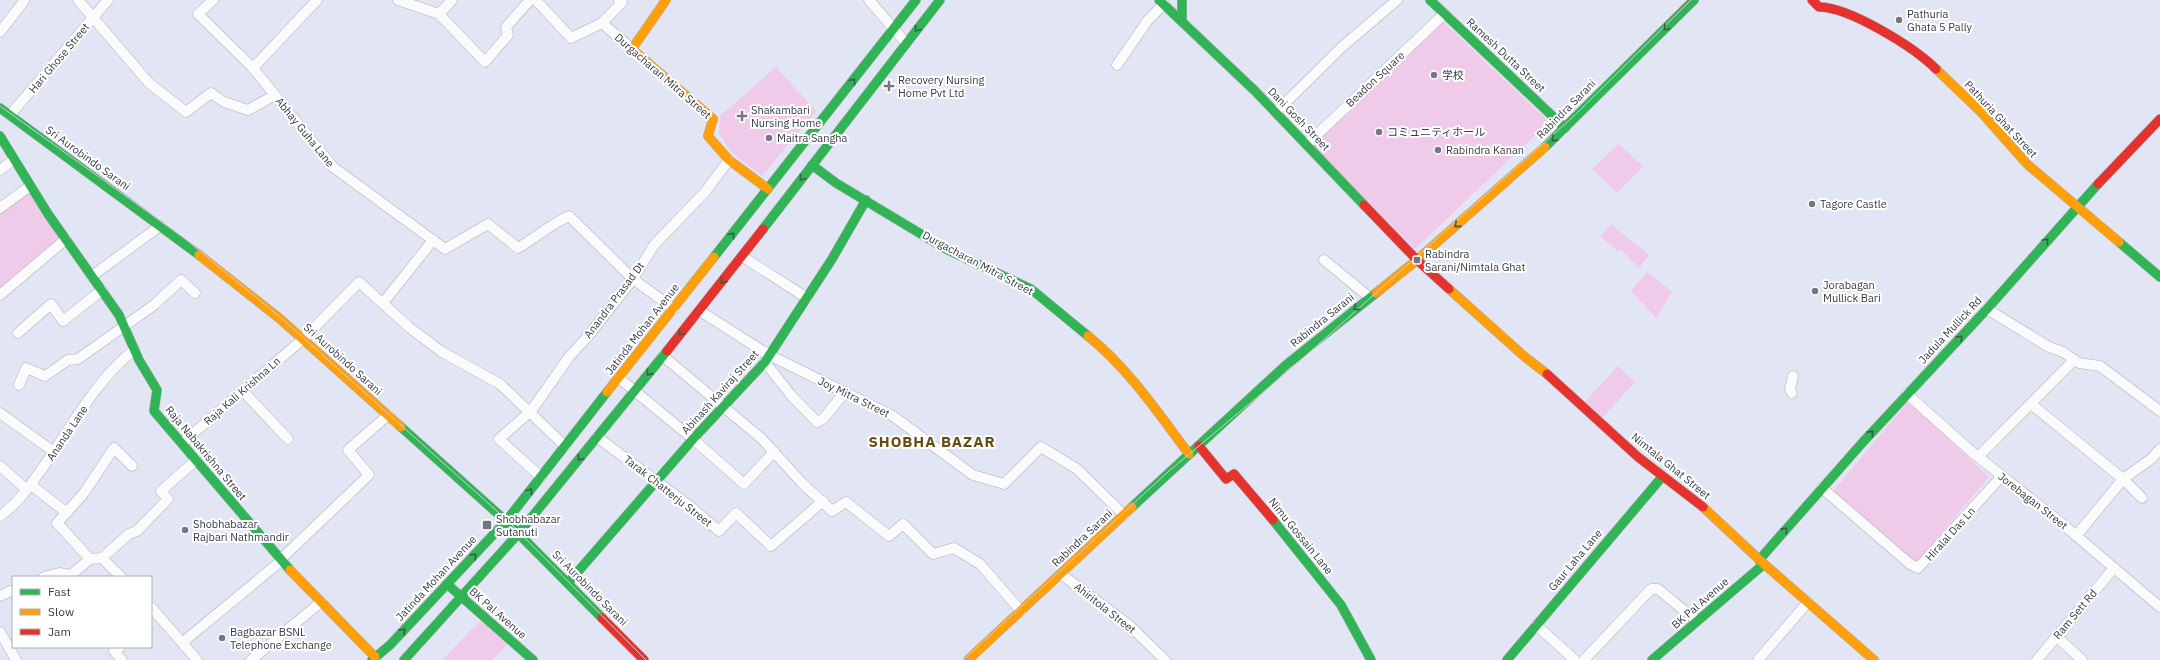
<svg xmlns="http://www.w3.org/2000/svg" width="2160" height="660" font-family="'IBM Plex Sans','Noto Sans SC','Noto Sans JP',sans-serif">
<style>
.green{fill:#f0cbe9}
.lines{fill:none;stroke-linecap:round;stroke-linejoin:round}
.street-casing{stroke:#adafba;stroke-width:11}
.fast-casing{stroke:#adafba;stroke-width:10}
.slow-casing{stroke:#adafba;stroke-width:10}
.jam-casing{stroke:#adafba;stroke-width:10}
.street{stroke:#fbfbfd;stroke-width:10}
.fast{stroke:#30b455;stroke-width:9}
.slow{stroke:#ff9f0a;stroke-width:9}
.jam{stroke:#e5322d;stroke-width:9}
.tram{stroke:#cfd0d4;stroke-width:1}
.oneway{stroke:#365f49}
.poi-dot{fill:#747681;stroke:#fff;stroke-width:1.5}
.labels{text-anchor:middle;stroke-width:4;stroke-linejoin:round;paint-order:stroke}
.poi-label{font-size:11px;fill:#383a44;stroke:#fff;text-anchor:start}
.street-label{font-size:11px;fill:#383a44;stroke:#fff}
.district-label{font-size:15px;font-weight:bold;letter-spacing:1px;fill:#644d11;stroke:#fff}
</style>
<rect width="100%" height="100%" fill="#e2e5f3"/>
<g class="green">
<polygon points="1439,18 1549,122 1415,249 1307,140"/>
<polygon points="776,67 816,111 762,176 730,151 719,134 720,116"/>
<polygon points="1619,144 1643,167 1617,193 1592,169"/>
<polygon points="27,190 59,238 0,291 0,210"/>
<polygon points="1611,224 1649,255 1639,268 1621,250 1618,252 1601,236"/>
<polygon points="1647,272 1672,292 1656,318 1631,291"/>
<polygon points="1618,366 1635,382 1602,418 1584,403"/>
<polygon points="1909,401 1989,477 1909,571 1830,495"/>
<polygon points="482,619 508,644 492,660 442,660"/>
</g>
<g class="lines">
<g class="street-casing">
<g id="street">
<polyline points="78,0 149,83 186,112 211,93 224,102 248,110 275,95"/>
<path d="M 213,0 L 198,14 L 253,68 L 333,167 L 445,249 L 488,224 L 518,248 C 535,238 551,224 569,216 L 633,279 L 674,309"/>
<polyline points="398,0 439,14 485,62 508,35 506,27 530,0"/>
<polyline points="536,0 571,38 602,23 632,49"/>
<polyline points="869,0 906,43"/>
<polyline points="439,14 452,0"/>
<polyline points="602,23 622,2 619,0"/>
<polyline points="0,32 24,1"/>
<polyline points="1117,65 1148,20 1164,4"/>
<polyline points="253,68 317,0"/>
<polyline points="1276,112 1342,47 1397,0"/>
<polyline points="10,115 108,0"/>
<polyline points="1307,144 1444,14"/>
<polyline points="0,170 13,160"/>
<polyline points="0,208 30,186"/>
<polyline points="743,257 807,298"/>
<polyline points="1324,260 1369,297"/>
<polyline points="92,276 160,226"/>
<polyline points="0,295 66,239"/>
<polyline points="383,303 433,240"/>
<polyline points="1987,309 2049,347 2063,352 2079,363 2100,366 2160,411"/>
<polyline points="700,311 769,355 893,416 973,475 1004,484 1041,447 1077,469 1124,515"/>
<polyline points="18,333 51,304 63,321 102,290"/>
<polyline points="663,356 762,439 803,484 832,511 846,502 889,536 903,524 933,554 954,548 980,564 1021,611"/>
<polyline points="765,362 790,394 817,422 823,419 845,392"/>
<polyline points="619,378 693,439 744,484 774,452"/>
<polyline points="19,385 26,368 45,376 68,360 78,359 154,305 181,280 195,293"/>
<polyline points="243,391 288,439"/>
<polyline points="1792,393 1790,389 1793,376"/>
<polyline points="1907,394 1972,452 2060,522 2160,607"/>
<polyline points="2031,404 2123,479 2142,498"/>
<polyline points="0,413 54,452"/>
<polyline points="597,437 691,507 719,531 736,513 771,546 823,501"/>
<polyline points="182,443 303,339 359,282 410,328 442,352 500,384 565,446"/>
<polyline points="1978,457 2074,360"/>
<polyline points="0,466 27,490"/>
<polyline points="541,477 499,439 531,411 569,357 588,336 633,279 654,245 705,192 729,160"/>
<polyline points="31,485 67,513"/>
<polyline points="1822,488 1910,564 1918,568 2001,477"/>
<path d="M 0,516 C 19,503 31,484 44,466 C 72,426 96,380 134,350"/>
<polyline points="2076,536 2123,479 2151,459 2160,449"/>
<polyline points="102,558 129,534 137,531 168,499 161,491 196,460"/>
<polyline points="280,560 369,475 348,450 388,415"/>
<polyline points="1061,574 1129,625 1165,660"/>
<polyline points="44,577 59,573 71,575 90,559"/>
<polyline points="121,577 102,558 90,559 57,523 84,493 114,448 132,466"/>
<polyline points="0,596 13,590"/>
<polyline points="151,607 197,660"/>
<polyline points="1536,625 1575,660"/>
<polyline points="0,632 16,660"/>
<polyline points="2056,636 2082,660"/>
<polyline points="183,642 281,561"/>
<polyline points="120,647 114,651 122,660"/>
<polyline points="251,660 321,602"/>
<polyline points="1584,660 1651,589 1658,589 1697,621"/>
<polyline points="1758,660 1808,602"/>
<polyline points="2037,660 2114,568"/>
</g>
</g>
<g class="fast-casing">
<g id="fast">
<polyline points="1159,0 1255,91 1364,205"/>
<polyline points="1182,0 1182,21"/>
<polyline points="1430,0 1565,128"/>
<polyline points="0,108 199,255"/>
<polyline points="0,136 48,214 119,315 139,360 157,390 154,411 290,570"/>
<polyline points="1545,147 1694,0"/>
<polyline points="812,165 836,183 946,249 1031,289 1088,336"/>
<polyline points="763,229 940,0"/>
<polyline points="2119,242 2160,277"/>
<polyline points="714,257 916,0"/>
<polyline points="401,427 506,521 602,618"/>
<polyline points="1132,507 1286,365 1376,293"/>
<polyline points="1273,520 1341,605 1371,660"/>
<polyline points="1759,560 1863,442 1987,309 2098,184"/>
<polyline points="568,583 693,439 765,362 832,259 866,200"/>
<polyline points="447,584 533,660"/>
<polyline points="372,660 390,645 507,520 607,392"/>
<polyline points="404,660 518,534 667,351"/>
<polyline points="1507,660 1662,477"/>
<polyline points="1652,660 1764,564"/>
</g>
</g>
<g class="slow-casing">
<g id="slow">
<polyline points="666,0 632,49 713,119 708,136 729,160 768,189"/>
<polyline points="1936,69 1981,112 2027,164 2119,242"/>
<polyline points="199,255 279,318 401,427"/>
<polyline points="1449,289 1525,357 1547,374"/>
<polyline points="1376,293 1417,260 1545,147"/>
<path d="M 1088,336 C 1129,369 1158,413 1189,454"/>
<polyline points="607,392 714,257"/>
<polyline points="1703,507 1764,564 1874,660"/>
<polyline points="290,570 375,657"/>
<polyline points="968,660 1132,507"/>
</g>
</g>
<g class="jam-casing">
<g id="jam">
<path d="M 1812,0 L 1819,7 C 1849,7 1914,47 1936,69"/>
<polyline points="2098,184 2160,119"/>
<polyline points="1364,205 1417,260 1449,289"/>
<polyline points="667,351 763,229"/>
<polyline points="1547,374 1638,457 1703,507"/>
<polyline points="1199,446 1226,479 1234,474 1273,520"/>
<polyline points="602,618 644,660"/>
</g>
</g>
<use href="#street" class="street"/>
<use href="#fast" class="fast"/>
<use href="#slow" class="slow"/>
<use href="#jam" class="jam"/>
<g class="tram">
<polyline points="0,106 184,238 280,317 507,520 646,660"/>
<polyline points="963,660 1169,471 1292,368 1574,116 1691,0"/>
</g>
</g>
<defs><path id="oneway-chevron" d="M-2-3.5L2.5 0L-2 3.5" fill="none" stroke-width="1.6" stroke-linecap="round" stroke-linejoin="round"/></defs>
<g class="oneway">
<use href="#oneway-chevron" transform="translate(1666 28) rotate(135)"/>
<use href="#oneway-chevron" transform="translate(917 29) rotate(128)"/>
<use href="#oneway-chevron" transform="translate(853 81) rotate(-52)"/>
<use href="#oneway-chevron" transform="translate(1554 139) rotate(136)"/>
<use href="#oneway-chevron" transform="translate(802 178) rotate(127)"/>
<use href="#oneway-chevron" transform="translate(1457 225) rotate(139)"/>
<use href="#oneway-chevron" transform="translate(732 235) rotate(-52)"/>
<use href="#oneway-chevron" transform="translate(2046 241) rotate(-49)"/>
<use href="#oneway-chevron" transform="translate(723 281) rotate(128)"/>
<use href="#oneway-chevron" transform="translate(1356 308) rotate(142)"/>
<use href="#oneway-chevron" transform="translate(681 333) rotate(130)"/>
<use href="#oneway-chevron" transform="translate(1960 338) rotate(-47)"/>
<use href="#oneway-chevron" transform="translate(649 373) rotate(129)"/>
<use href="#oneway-chevron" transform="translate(1871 433) rotate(-48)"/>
<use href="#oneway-chevron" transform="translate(580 458) rotate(129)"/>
<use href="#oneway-chevron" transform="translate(530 491) rotate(-52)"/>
<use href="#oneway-chevron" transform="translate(1785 530) rotate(-48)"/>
<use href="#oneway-chevron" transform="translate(474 556) rotate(-47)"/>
<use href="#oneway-chevron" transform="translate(403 631) rotate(-47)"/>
</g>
<g class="poi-dot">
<circle cx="1899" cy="20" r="4"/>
<circle cx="1434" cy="75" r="4"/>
<path d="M887 80h4v4h4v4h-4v4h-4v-4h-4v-4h4z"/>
<path d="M740 110h4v4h4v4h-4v4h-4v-4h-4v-4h4z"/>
<circle cx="1379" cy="132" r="4"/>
<circle cx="769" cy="138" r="4"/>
<circle cx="1438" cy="150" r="4"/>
<circle cx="1812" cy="204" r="4"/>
<rect x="1413" y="256" width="8" height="8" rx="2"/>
<circle cx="1815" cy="291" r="4"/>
<rect x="482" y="520" width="10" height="10" rx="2"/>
<circle cx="185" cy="530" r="4"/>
<circle cx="222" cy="638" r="4"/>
</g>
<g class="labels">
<g class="poi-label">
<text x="1907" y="18">Pathuria<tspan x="1907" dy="13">Ghata 5 Pally</tspan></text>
<text x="1442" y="79">学校</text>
<text x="898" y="84">Recovery Nursing<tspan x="898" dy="13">Home Pvt Ltd</tspan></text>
<text x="751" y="114">Shakambari<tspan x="751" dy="13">Nursing Home</tspan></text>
<text x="1387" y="136">コミュニティホール</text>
<text x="777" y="142">Maitra Sangha</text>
<text x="1446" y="154">Rabindra Kanan</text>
<text x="1820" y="208">Tagore Castle</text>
<text x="1425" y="258">Rabindra<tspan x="1425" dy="13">Sarani/Nimtala Ghat</tspan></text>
<text x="1823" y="289">Jorabagan<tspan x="1823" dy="13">Mullick Bari</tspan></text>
<text x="496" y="523">Shobhabazar<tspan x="496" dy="13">Sutanuti</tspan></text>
<text x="193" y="528">Shobhabazar<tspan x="193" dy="13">Rajbari Nathmandir</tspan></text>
<text x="230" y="636">Bagbazar BSNL<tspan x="230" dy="13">Telephone Exchange</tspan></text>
</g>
<g class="street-label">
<text transform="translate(1506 55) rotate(43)" y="4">Ramesh Dutta Street</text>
<text transform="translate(59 58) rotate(-50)" y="4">Hari Ghose Street</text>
<text transform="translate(663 76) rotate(41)" y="4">Durgacharan Mitra Street</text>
<text transform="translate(1375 79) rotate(-43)" y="4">Beadon Square</text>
<text transform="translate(1566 109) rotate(-45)" y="4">Rabindra Sarani</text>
<text transform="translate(1299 119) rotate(46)" y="4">Dani Gosh Street</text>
<text transform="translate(2001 119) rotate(47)" y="4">Pathuria Ghat Street</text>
<text transform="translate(305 132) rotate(51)" y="4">Abhay Guha Lane</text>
<text transform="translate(88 158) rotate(36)" y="4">Sri Aurobindo Sarani</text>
<text transform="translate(978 263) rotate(28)" y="4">Durgacharan Mitra Street</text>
<text transform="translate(614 300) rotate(-53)" y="4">Anandra Prasad Dt</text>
<text transform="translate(1322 320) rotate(-39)" y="4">Rabindra Sarani</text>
<text transform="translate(642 329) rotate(-52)" y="4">Jatinda Mohan Avenue</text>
<text transform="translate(1950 330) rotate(-47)" y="4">Jadula Mullick Rd</text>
<text transform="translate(343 359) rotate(42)" y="4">Sri Aurobindo Sarani</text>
<text transform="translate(242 391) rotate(-41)" y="4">Raja Kali Krishna Ln</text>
<text transform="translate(720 392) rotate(-48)" y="4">Abinash Kaviraj Street</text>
<text transform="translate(854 397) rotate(26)" y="4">Joy Mitra Street</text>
<text transform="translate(67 433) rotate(-56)" y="4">Ananda Lane</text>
<text transform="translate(206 453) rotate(50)" y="4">Raja Nabakrishna Street</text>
<text transform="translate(1671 466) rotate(39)" y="4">Nimtala Ghat Street</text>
<text transform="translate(668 491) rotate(38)" y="4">Tarak Chatterju Street</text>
<text transform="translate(2033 501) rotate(38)" y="4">Jorebagan Street</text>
<text transform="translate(1950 534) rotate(-48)" y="4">Hiralal Das Ln</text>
<text transform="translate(1301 536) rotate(51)" y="4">Nimu Gossain Lane</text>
<text transform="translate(1082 538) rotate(-43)" y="4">Rabindra Sarani</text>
<text transform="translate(1575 560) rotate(-50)" y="4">Gaur Laha Lane</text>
<text transform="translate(436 578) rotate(-47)" y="4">Jatinda Mohan Avenue</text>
<text transform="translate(590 588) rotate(45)" y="4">Sri Aurobindo Sarani</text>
<text transform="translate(1700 603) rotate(-41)" y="4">BK Pal Avenue</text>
<text transform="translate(1105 608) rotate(38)" y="4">Ahiritola Street</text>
<text transform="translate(498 613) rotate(41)" y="4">BK Pal Avenue</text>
<text transform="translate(2075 614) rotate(-50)" y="4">Ram Sett Rd</text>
</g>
<g class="district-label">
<text x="932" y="447">SHOBHA BAZAR</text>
</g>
</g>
<rect x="12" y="576" width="140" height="72" fill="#ffffff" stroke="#afb0b4"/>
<rect x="20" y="589" width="20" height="6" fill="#30b455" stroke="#afb0b4"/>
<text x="48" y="596" font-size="12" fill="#383a44">Fast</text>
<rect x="20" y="609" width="20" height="6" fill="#ff9f0a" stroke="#afb0b4"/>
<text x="48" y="616" font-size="12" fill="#383a44">Slow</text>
<rect x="20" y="629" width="20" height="6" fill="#e5322d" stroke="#afb0b4"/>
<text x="48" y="636" font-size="12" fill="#383a44">Jam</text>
</svg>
